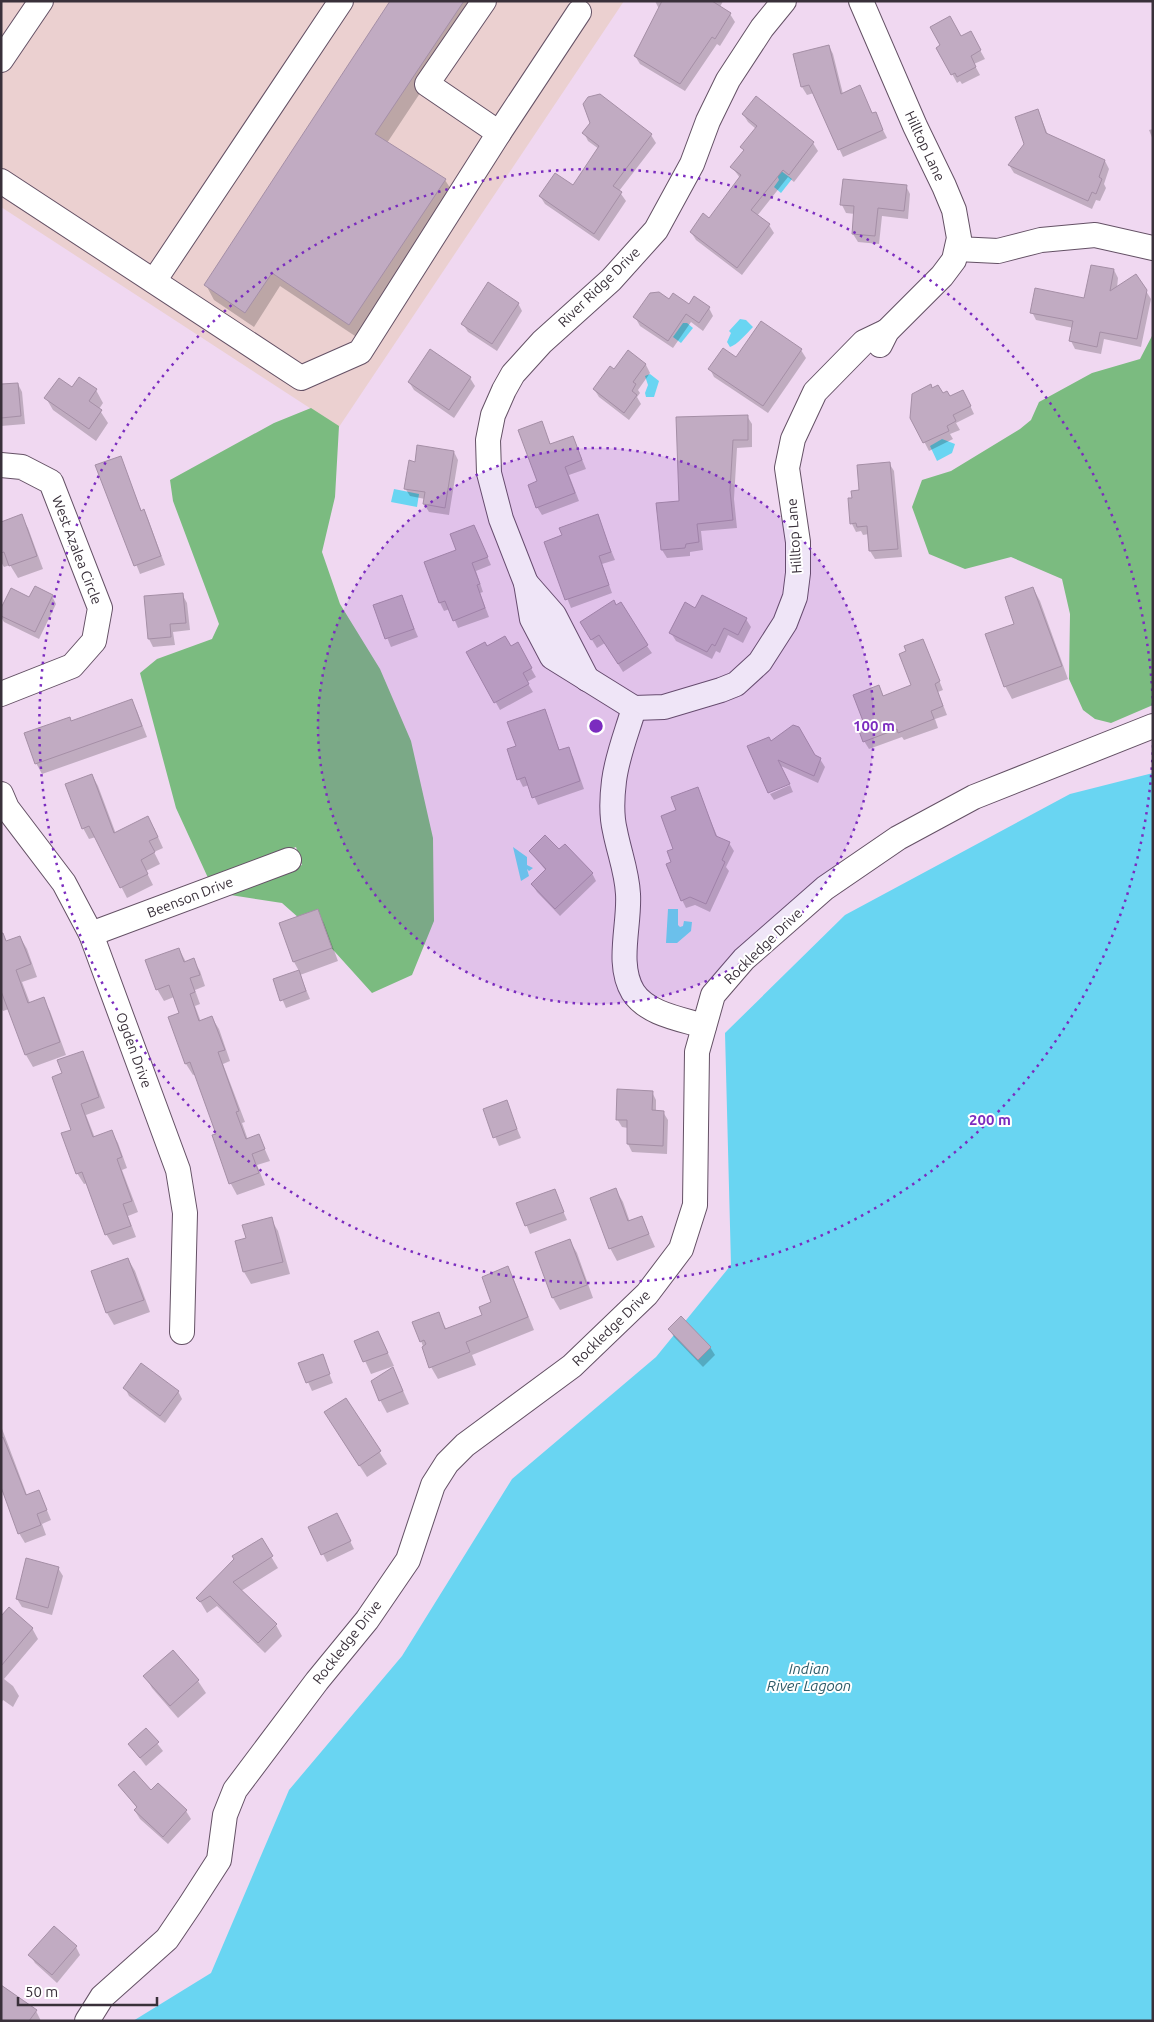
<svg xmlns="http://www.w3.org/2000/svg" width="1154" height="2022" font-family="Ubuntu,sans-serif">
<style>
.commercial{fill:#ebd0d0}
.forest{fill:#7bbb80}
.water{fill:#69d5f2}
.shadow{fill:#0003}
.building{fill:#c1abc2;stroke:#a58fa6}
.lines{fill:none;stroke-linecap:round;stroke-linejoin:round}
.minor-casing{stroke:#645165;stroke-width:26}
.minor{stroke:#fff;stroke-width:24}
.ring{fill:none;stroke:#7b2cbf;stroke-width:2.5;stroke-dasharray:2.5 5}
.labels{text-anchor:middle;stroke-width:4;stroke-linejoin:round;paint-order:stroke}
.street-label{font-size:14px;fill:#39303a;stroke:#fff}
.water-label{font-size:15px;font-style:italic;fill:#2d5b68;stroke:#fff}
.centre{fill:#7b2cbf;stroke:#fff;stroke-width:2.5}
.ring-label{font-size:15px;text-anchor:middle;font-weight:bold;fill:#7b2cbf;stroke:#fff;stroke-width:4;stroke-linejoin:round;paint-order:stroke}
</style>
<rect width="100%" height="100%" fill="#f0d8f1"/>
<polygon class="commercial" points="1,1 624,1 339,427 1,207"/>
<g class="forest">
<polygon points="1153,334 1153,705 1111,723 1095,719 1083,710 1069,679 1070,614 1062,579 1011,557 965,569 929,554 912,507 922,480 951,471 1020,429 1031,420 1039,402 1092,373 1140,359"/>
<polygon points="311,408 339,426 335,497 322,552 340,604 380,669 411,741 433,838 434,921 412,975 372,993 326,942 282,903 224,894 302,865 296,847 209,880 176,808 140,673 157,659 212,639 219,624 173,501 170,480 274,423"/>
</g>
<g class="water">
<polygon points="773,165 792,179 781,193 774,187 779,180"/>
<path d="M 740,319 L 746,320 L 753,327 C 747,333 737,345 730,347 L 727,342 L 731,333 L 729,331 Z"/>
<polygon points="683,323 687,323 693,328 681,343 673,337"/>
<polygon points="650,374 659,381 654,397 646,397 645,393 648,385 645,376"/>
<polygon points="942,439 955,444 952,453 937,461 930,446"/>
<polygon points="394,489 419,494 417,507 391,502"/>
<polygon points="1153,773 1153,2021 133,2021 211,1973 289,1790 402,1656 512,1479 656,1357 731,1265 725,1033 845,915 1070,794"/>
<polygon points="513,847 527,857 527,865 533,868 529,871 527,869 529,876 521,881"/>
<polygon points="668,909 678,909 678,925 680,927 683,926 684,921 692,922 691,931 677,943 666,943"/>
</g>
<g class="shadow">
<polygon points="391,1 481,1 387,143 445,180 454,194 358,338 280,286 254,327 214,300 206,285"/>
<polygon points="655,1 723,1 720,7 730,14 735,22 720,46 717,44 685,91 640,64 635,56 659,9"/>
<polygon points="970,32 985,59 974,64 980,75 962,84 960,81 957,83 938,48"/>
<polygon points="829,46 833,54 843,94 873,115 875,114 887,138 843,157 814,93 807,95 802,87"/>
<polygon points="600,96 651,135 656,143 619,191 626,201 599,241 545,204 540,196 573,187 599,149 588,141 584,133 591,123"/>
<polygon points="1038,110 1048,135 1105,161 1109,169 1104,184 1106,188 1100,201 1096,200 1092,209 1014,173 1009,165 1026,145"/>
<polygon points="743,114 813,143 818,151 794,182 788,177 757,216 769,225 774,233 742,275 696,240 691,232 709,219 740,178 732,167 745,152 742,147 756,129 748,122"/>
<polygon points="1153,129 1153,140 1149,130"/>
<polygon points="906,186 910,194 908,219 882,216 879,244 858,242 853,234 855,214 846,213 842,205"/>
<polygon points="1114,270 1118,278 1117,288 1146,291 1151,299 1141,347 1104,339 1101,354 1075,349 1071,341 1073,328 1036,320 1032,312 1085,299"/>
<polygon points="669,300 689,306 709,308 713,316 703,331 691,322 673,348 640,326 635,317"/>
<polygon points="518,303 522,311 497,351 468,332 463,324"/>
<polygon points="801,350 806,358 768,413 714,377 710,369 737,359"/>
<polygon points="430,351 470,378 475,386 454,418 414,390 409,382"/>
<polygon points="628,352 646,365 650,373 638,390 640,393 637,397 641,404 629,420 599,397 594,389 614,371"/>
<polygon points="18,384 22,392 25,424 1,426 1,385"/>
<polygon points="72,389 96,390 103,403 99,409 108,423 96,441 53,410 46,398"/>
<polygon points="932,389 950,398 967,399 974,414 956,423 960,430 950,434 953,439 929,451 912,418"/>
<polygon points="747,416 752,424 752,447 737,448 734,499 737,528 701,531 703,550 690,552 690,556 667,558 662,550 657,504 680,502"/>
<polygon points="541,423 551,445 573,437 586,469 569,475 579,501 542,515 537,507"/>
<polygon points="454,452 458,460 449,515 429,512 424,504 425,499 410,496 405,488 416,463"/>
<polygon points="120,457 142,512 144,511 148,519 165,565 140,574 97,466"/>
<polygon points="889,463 894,471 902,557 875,559 870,551 869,534 863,535 861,531 856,532 852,524 853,499"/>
<polygon points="21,516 28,528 43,569 18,578 10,565 4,567 1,562 1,523"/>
<polygon points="597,516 615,560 602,564 612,593 571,608 545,543 563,536"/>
<polygon points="474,527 491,565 476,571 483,592 480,593 489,617 458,628 450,609 444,611 440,603 457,551"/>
<polygon points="1033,588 1040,601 1068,679 1012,699 1005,686 1016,625"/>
<polygon points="182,594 187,603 190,630 173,632 175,645 153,647 149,639"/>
<polygon points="52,596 56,604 39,639 4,622 1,617 1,611 30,599"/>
<polygon points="401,596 418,637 391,647 374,606"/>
<polygon points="696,609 746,619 751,627 743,643 728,635 720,653 716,651 712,659 676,641 671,633"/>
<polygon points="581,622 647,646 652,653 623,672 605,643 597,648"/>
<polygon points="923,640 943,690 938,692 947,715 935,719 938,728 904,740 902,737 869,749 864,741 865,721 879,686 884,697 912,686 908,652"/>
<polygon points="517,644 536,677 527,682 533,692 500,710 468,652 487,648 510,648"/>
<polygon points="131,700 137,711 147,737 42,774 36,763 69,718 72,722"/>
<polygon points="544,711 560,751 568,749 573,757 584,789 538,805 529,785 523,787 519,779 517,747"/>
<polygon points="771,743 820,759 825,767 818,783 781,766 769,791"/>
<polygon points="92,775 98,786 116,834 154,828 163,848 154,852 160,864 146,871 153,885 127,898 96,837 89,839 83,828"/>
<polygon points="790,785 793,792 774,800 770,794"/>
<polygon points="697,789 718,838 729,843 734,851 726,867 729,871 710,912 695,905 686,908 682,900 673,863 678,811"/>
<polygon points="530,851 559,851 592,873 596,881 560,916 537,892 532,884 546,871"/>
<polygon points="317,911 324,923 338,961 300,975 310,999 286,1008 274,980 299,971 294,962 280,924"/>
<polygon points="20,937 27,949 37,977 22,982 30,1003 43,999 50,1011 66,1055 33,1067 26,1055 9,1009 3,1011 1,1008 1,944"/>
<polygon points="179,949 186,962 193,960 200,971 205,986 195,990 200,1004 195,1006 201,1022 212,1018 219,1029 230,1061 223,1064 245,1122 242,1123 248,1140 259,1136 270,1161 257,1165 265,1185 237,1195 231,1184 213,1136 218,1135 196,1074 193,1075 186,1064 169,1017 180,1013 174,997 164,1001 157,989"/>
<polygon points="82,1052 88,1063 105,1108 86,1115 95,1138 112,1132 118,1143 127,1168 122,1170 138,1212 128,1216 136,1237 113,1245 106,1234 88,1183 84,1184 77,1173 64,1074"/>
<polygon points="652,1092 656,1100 656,1111 663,1112 668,1120 667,1154 632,1152 628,1144 628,1128 622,1127 617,1119"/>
<polygon points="506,1102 521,1138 499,1146 484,1110"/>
<polygon points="554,1190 567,1220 530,1234 518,1204"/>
<polygon points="616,1190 623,1202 630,1222 642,1218 655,1247 617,1261 610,1248"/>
<polygon points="271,1219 278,1231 290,1274 251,1284 244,1272 247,1239"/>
<polygon points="570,1241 577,1253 593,1298 560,1310 553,1298 536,1253"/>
<polygon points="128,1259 135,1271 150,1312 114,1325 107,1313 92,1272"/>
<polygon points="507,1268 514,1280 534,1330 472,1355 476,1365 438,1379 431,1367 421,1341 438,1314 447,1330 484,1315 493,1302"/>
<polygon points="669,1329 710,1347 715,1355 703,1367 674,1337"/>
<polygon points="378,1332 394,1366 371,1374 356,1341"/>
<polygon points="322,1356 333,1383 312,1391 300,1364"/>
<polygon points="393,1368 409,1404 387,1413 380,1400"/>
<polygon points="125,1388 178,1391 182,1399 165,1423 129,1396"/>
<polygon points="346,1399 387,1464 367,1477 333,1425"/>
<polygon points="1,1426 27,1495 39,1491 51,1520 42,1524 46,1535 25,1543 19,1533 1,1484"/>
<polygon points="341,1523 354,1549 327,1562 310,1528"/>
<polygon points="261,1540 278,1568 241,1591 276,1625 282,1636 265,1653 217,1606 207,1613 198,1598"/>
<polygon points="58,1568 63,1576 52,1615 22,1607 17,1599"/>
<polygon points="1,1618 32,1628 38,1639 4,1679 13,1686 19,1696 13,1707 3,1700 1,1703"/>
<polygon points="172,1651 198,1681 206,1693 178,1718 152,1688 145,1676"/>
<polygon points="146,1729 163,1751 146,1766 129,1744"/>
<polygon points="119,1785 151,1792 158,1785 186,1811 191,1819 168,1844 140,1819 135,1811 137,1808"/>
<polygon points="76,1947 80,1955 57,1983 35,1963 30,1955"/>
<polygon points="36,2011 41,2021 1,2021"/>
</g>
<g class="building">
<polygon points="390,1 464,1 375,134 446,179 349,325 272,273 245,313 204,285"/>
<polygon points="662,1 712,1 731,13 715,39 712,37 680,84 634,56"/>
<polygon points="950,16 961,36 971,31 981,50 971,56 976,67 957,77 955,73 951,75 936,48 940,45 930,27"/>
<polygon points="829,45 841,94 860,85 872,113 876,112 883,130 838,150 809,85 801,87 793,54"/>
<polygon points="600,94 652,134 613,186 622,192 594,234 539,196 555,173 573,185 599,146 582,133 590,123 583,104 588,97"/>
<polygon points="756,96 814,142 789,175 783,170 751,210 770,224 737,268 690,232 703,213 709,218 741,175 730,167 744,150 740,147 757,126 742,114"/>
<polygon points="1038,109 1046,133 1105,160 1099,177 1102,179 1096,194 1092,192 1088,201 1008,165 1024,144 1015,117"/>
<polygon points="843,179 907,185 904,211 878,208 875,236 852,234 854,206 840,205"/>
<polygon points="1091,265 1114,269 1110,291 1136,274 1147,290 1137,339 1100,332 1097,347 1069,341 1073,321 1030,313 1035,288 1084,298"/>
<polygon points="488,282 519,303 492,344 461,324"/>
<polygon points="659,292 669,299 673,293 689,304 694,296 710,307 699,323 686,314 668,341 633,317 650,293"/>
<polygon points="761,321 802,349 763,406 708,369 723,348 736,357"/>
<polygon points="430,349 471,377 449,410 408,382"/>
<polygon points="628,350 646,364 633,382 636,384 632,391 637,395 624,413 593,389 610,366 614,369"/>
<polygon points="79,377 97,389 89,401 102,410 89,429 44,398 59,378 72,387"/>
<polygon points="18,383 21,416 1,418 1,384"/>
<polygon points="931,384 932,388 938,385 943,393 947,391 950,396 963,390 971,406 953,415 956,421 947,426 949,431 923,443 910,418 912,394"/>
<polygon points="748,415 748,440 733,440 730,490 733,520 697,524 699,542 686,544 685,548 661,550 656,503 679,501 676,417"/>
<polygon points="542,421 550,444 573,436 582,460 565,467 575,493 536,508 528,485 537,481 518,430"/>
<polygon points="417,445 454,451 445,508 423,504 425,492 404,489 409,460 415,462"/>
<polygon points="121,456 141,511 144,509 161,556 134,566 95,465"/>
<polygon points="890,462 898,549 869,551 867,526 857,527 856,523 850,524 848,498 852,498 851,491 859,490 857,465"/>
<polygon points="22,514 37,556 9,566 4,552 1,553 1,522"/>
<polygon points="598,514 611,552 599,556 609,585 565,600 544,542 562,535 559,528"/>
<polygon points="474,525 488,557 472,563 480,584 477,585 485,608 453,621 445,601 439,603 424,562 456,550 450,534"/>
<polygon points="35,586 53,595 35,632 1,616 1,608 11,588 29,597"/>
<polygon points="1033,587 1062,666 1004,687 985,634 1014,624 1005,597"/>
<polygon points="183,593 186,623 170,624 171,637 148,639 144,596"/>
<polygon points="402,595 414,629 385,639 373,605"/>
<polygon points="702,595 747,618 738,635 724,628 715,646 712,644 707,652 669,633 685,602 695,608"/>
<polygon points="614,600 616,605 621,602 648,645 618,664 599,635 591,640 580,622"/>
<polygon points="505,636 511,646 518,642 532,668 523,673 529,684 494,703 466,652 485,642 487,646"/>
<polygon points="923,639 940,681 935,684 943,706 931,711 934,719 898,733 897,729 863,742 856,723 863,721 853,695 879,685 883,696 911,685 899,654 906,651 904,646"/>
<polygon points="132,699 142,726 35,764 24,733 70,717 71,721"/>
<polygon points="545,709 559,750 569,747 580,781 532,798 525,777 517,780 507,749 516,746 507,722"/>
<polygon points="793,725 799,727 815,755 821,758 814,776 778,760 790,784 768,793 747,746 769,737 771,741"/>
<polygon points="92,774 114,833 148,816 158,837 149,841 155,852 141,860 148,874 120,888 89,826 82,829 65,784"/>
<polygon points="698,787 716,836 730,842 722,860 725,862 706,904 690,897 681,901 666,864 671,862 667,851 673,849 661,816 676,810 671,797"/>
<polygon points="545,835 559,849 565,844 593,873 555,909 531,884 546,869 529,851"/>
<polygon points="318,909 332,948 293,962 279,923"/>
<polygon points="1,933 3,933 6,941 20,936 31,964 16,970 28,1003 44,997 60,1042 25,1055 1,991"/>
<polygon points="179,948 184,962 194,958 200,975 190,978 195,992 190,994 199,1021 212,1016 225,1050 218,1052 239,1111 236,1112 246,1139 259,1134 265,1149 252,1154 259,1173 229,1184 212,1135 216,1134 190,1062 185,1064 168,1017 179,1013 169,985 156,990 145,960"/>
<polygon points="299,970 306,991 280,1001 273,979"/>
<polygon points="83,1051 99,1097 81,1104 93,1137 112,1130 122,1157 117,1159 132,1201 123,1204 131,1226 105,1235 82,1172 76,1174 61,1133 71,1130 52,1077 62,1073 57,1060"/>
<polygon points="617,1089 653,1091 652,1110 664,1111 663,1146 627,1144 627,1120 616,1120"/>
<polygon points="507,1100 517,1129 493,1138 483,1109"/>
<polygon points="616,1188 628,1221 642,1216 649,1234 609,1249 590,1198"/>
<polygon points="555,1189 564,1212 525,1226 516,1203"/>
<polygon points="272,1217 283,1262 243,1272 235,1241 246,1238 242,1225"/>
<polygon points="570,1239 587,1285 552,1298 535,1252"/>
<polygon points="128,1258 144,1300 106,1313 91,1271"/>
<polygon points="508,1266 528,1317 466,1342 470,1352 429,1368 422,1347 426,1344 424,1340 420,1342 412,1322 439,1312 445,1329 482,1315 479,1307 491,1302 482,1277"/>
<polygon points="681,1316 711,1347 698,1360 668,1329"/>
<polygon points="378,1331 388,1353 363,1362 354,1341"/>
<polygon points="323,1354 330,1374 306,1383 298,1363"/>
<polygon points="141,1363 179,1391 160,1416 123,1388"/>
<polygon points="393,1367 403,1391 379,1401 371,1381"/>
<polygon points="346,1398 381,1451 359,1466 324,1412"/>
<polygon points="3,1437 26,1495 39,1490 47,1510 37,1514 41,1525 18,1534 1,1487 1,1438"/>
<polygon points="337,1513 351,1541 321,1555 308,1527"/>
<polygon points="262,1538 273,1556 233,1582 277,1624 258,1643 210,1596 200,1602 196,1598 234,1559 232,1556"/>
<polygon points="26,1558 59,1567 48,1608 16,1599"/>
<polygon points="9,1607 33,1628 1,1666 1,1616"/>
<polygon points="173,1650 199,1680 170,1706 143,1676"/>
<polygon points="146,1728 159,1742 140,1758 128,1744"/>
<polygon points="134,1771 151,1790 158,1783 187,1810 163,1837 134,1810 137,1807 118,1785"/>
<polygon points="54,1926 77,1946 52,1975 28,1955"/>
<polygon points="1,1985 37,2010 29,2021 1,2021"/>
</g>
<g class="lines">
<g class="minor-casing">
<g id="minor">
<polyline points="861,1 915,126 944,186 954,210 959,238 954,260 942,276 887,331 880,345"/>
<polyline points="1,60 41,1"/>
<polyline points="499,133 579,12"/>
<polyline points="1,181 301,378 360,352 499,133 427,84 484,1"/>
<polyline points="957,249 998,251 1041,240 1095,235 1153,248"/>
<polyline points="154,281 341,1"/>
<polyline points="1,465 22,467 51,482 100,608 94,641 72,666 1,694"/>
<polyline points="526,583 554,615 587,679"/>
<polyline points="634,708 552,657 532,619 526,583 501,519 489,473 488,440 493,415 504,390 513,374 542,342 611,280 656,230 692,164 708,121 728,80 762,28 784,1"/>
<polyline points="634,708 664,707 721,690 736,684 760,662 785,623 795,597 798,573 798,542 787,468 793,439 815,392 864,342 887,331"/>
<path d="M 634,708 C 627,732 617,756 614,781 C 612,797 611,815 615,831 C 619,852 627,872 628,894 C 630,925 616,964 633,992 C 647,1014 681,1019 704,1026"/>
<polyline points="1,794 7,808 64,883 91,934 178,1170 185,1213 182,1332"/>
<polyline points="91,934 289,860"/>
<polyline points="87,2021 102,1997 167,1939 190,1905 219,1860 225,1815 235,1790 317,1681 367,1620 408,1560 433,1485 447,1463 465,1445 572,1366 647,1294 681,1249 695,1205 697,1052 713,995 744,959 825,888 898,838 974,797 1153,726"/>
</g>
</g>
<use href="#minor" class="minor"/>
</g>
<circle cx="596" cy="726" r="278" fill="#7b2cbf" fill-opacity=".12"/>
<g class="ring">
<circle cx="596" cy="726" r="278"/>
<path d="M1153 745A557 557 0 1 1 1153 707"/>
</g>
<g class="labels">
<g class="street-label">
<text transform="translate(925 146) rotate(65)" y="5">Hilltop Lane</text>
<text transform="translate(599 287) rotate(-44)" y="5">River Ridge Drive</text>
<text transform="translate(794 536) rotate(-94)" y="5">Hilltop Lane</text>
<text transform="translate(77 550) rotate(69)" y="5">West Azalea Circle</text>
<text transform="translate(190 897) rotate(-21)" y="5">Beenson Drive</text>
<text transform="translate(763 946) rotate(-44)" y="5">Rockledge Drive</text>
<text transform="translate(134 1050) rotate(70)" y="5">Ogden Drive</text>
<text transform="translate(611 1328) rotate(-44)" y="5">Rockledge Drive</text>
<text transform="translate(347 1642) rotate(-52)" y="5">Rockledge Drive</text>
</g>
<g class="water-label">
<text x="809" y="1674">Indian<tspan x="809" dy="17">River Lagoon</tspan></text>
</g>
</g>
<circle cx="596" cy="726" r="8" class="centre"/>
<g class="ring-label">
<text x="874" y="731">100 m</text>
<text x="990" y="1125">200 m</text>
</g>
<rect width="1154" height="2022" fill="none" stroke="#39303a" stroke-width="5"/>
<path d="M18 1997v8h139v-8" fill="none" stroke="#39303a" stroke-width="2.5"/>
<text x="25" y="1997" font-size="15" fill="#39303a" stroke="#ffffff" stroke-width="4" paint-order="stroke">50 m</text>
</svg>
